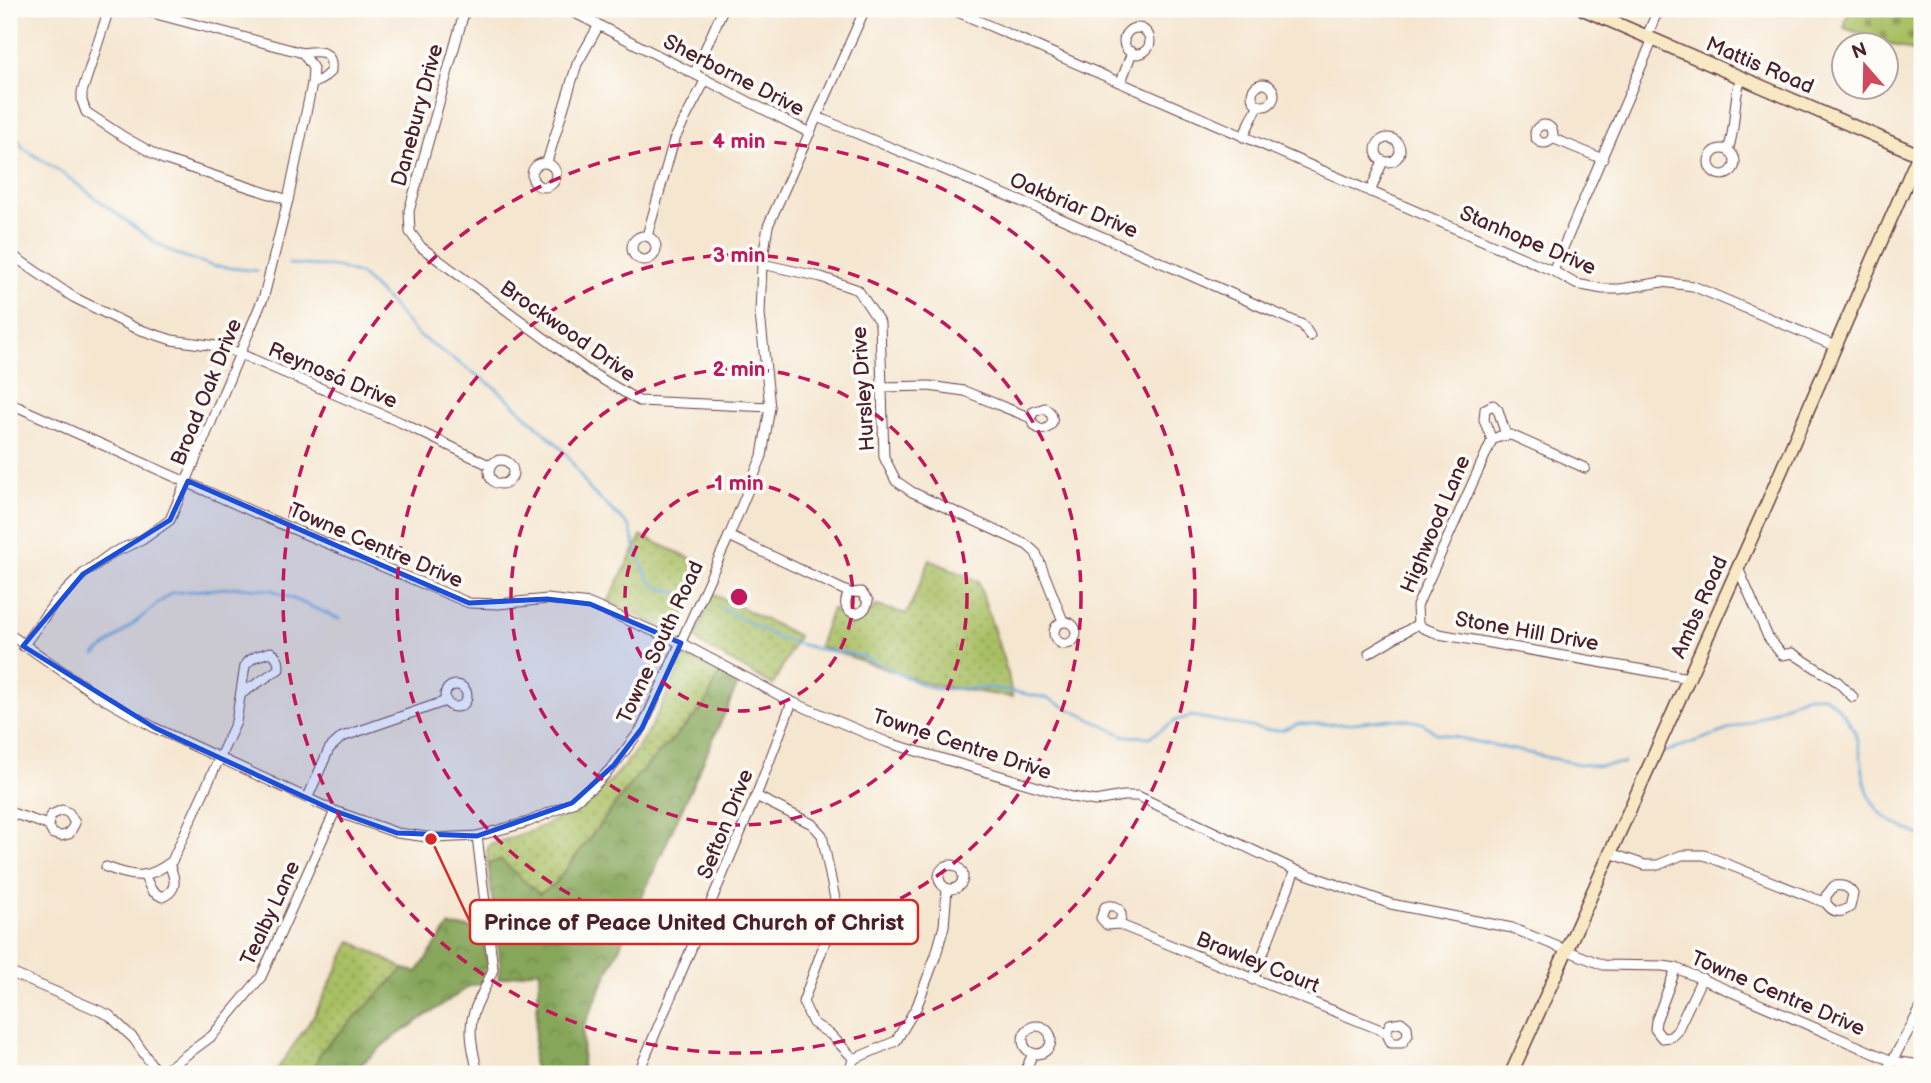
<svg xmlns="http://www.w3.org/2000/svg" width="1931" height="1083" font-family="'Balsamiq Sans',sans-serif">
<style>
.grass{fill:url(#grass-dots);stroke:#7a6f48;stroke-width:2}
.forest{fill:url(#forest-crowns);stroke:#686242;stroke-width:2}
.cemetery{fill:url(#cemetery-stones);stroke:#7a6f48;stroke-width:2}
.lines{fill:none;stroke-linecap:round;stroke-linejoin:round}
.stream{stroke:#60a6d6;stroke-width:2.5}
.street-casing{stroke:#643d44;stroke-width:11}
.secondary-casing{stroke:#643d44;stroke-width:15}
.street{stroke:#fff;stroke-width:9}
.secondary{stroke:#f8e8c3;stroke-width:12}
.marked{fill:#1d4ed8;fill-opacity:0.2;stroke:#1d4ed8;stroke-width:5;stroke-linejoin:round}
.ring{fill:none;stroke:#c2185b;stroke-width:3.5;stroke-dasharray:12 9}
.labels{text-anchor:middle;stroke-width:7;stroke-linejoin:round;paint-order:stroke}
.street-label{font-size:21px;fill:#4a1f2b;stroke:#fdfcf7}
.centre{fill:#c2185b;stroke:#fdfcf7;stroke-width:3.5}
.ring-label{font-size:21px;text-anchor:middle;font-weight:bold;fill:#c2185b;stroke:#fdfcf7;stroke-width:7;stroke-linejoin:round;paint-order:stroke}
.leader{fill:none;stroke:#d62828;stroke-width:2.5}
.callout-dot{fill:#d62828;stroke:#fdfcf7;stroke-width:2.5}
.callout{fill:#fdfcf7;stroke:#d62828;stroke-width:2.5}
.callout-label{font-size:23px;text-anchor:middle;font-weight:bold;fill:#4a1f2b}
</style>
<defs>
<pattern id="grass-dots" width="8" height="8" patternUnits="userSpaceOnUse" patternTransform="scale(1.75)"><rect width="8" height="8" fill="#a9bf64"/><path d="M2 2h.1M6 6h.1" fill="none" stroke="#8c9b53" stroke-width="1.8" stroke-linecap="round"/></pattern>
<pattern id="forest-crowns" width="20" height="18" patternUnits="userSpaceOnUse" patternTransform="scale(1.75)"><rect width="20" height="18" fill="#86a65a"/><path d="M2 6a3 3 0 1 1 6 0M12 15a3 3 0 1 1 6 0" fill="none" stroke="#70874b"/></pattern>
<pattern id="cemetery-stones" width="16" height="16" patternUnits="userSpaceOnUse" patternTransform="scale(1.75)"><rect width="16" height="16" fill="#a9bf64"/><path d="M2 7V4a2 2 0 0 1 4 0v3zM10 15v-3a2 2 0 0 1 4 0v3z" fill="#8c9b53"/></pattern>
</defs>
<rect width="100%" height="100%" fill="#fdfcf7"/>
<filter id="ink" filterUnits="userSpaceOnUse"><feTurbulence type="fractalNoise" baseFrequency=".0143" numOctaves="2"/><feDisplacementMap in="SourceGraphic" scale="14" xChannelSelector="R" yChannelSelector="G"/><feConvolveMatrix kernelMatrix="1 2 1 2 8 2 1 2 1" color-interpolation-filters="sRGB"/></filter>
<filter id="wash" filterUnits="userSpaceOnUse"><feTurbulence type="fractalNoise" baseFrequency=".00686" numOctaves="4" result="noise"/><feDisplacementMap in="SourceGraphic" scale="28" xChannelSelector="R" yChannelSelector="G"/><feGaussianBlur stdDeviation="1.57" result="paint"/><feColorMatrix in="noise" values="0 0 0 0 0 0 0 0 0 0 0 0 0 0 0 0 0 1.4 0 .05"/><feComposite in="paint" operator="in"/></filter>
<g filter="url(#wash)">
<rect width="100%" height="100%" fill="#f5e6d0"/>
<g class="grass">
<polygon points="641,536 706,565 679,627 674,630 665,628 608,602"/>
<path d="M 930,560 L 978,581 L 1008,674 L 1012,697 L 932,685 L 819,646 L 832,609 C 852,618 859,627 876,606 L 907,614 Z"/>
<polygon points="712,593 798,636 773,685 701,644 696,637"/>
<path d="M 685,659 L 692,659 L 720,673 L 704,707 L 637,776 L 554,885 L 539,894 L 501,860 L 488,864 L 487,851 L 489,845 C 497,841 506,840 515,837 C 535,830 556,820 574,810 C 628,777 658,719 681,663 Z"/>
<polygon points="351,941 404,969 321,1051 312,1074 274,1074 315,1014"/>
</g>
<g class="forest">
<polygon points="720,673 738,684 583,1028 582,1074 537,1074 533,1062 540,969 498,979 500,963 488,864 501,860 539,894 554,885 637,776 704,707"/>
<polygon points="449,926 482,929 487,964 482,983 470,986 387,1042 350,1074 312,1074 321,1051 404,969 417,972"/>
</g>
<polygon class="cemetery" points="1849,9 1922,9 1922,54 1844,28"/>
<g class="lines">
<g class="stream">
<polyline points="9,123 23,148 61,172 156,243 176,254 213,266 258,271"/>
<polyline points="289,264 337,267 361,275 388,301 418,335 496,388 557,444 567,455 590,490 630,527 637,555 650,581 657,587 686,595"/>
<polyline points="721,608 778,638 818,649 852,654 866,658 925,686 935,689 993,688 1047,698 1125,736 1150,737 1177,720 1192,716 1267,730 1282,730 1298,724 1345,724 1389,719 1409,720 1422,723 1436,733 1579,764 1597,766 1624,763"/>
<polyline points="95,655 171,593 238,587 272,590 340,619"/>
<path d="M 1665,752 L 1750,722 L 1805,696 L 1824,696 C 1839,707 1852,721 1857,739 C 1864,763 1861,792 1880,812 C 1890,823 1909,830 1922,836"/>
</g>
</g>
</g>
<g filter="url(#ink)">
<g class="lines">
<g class="street-casing">
<g id="street">
<polyline points="109,9 82,92 82,101 86,112 124,137 163,159 288,200"/>
<polyline points="465,9 409,211 410,232 421,247 590,372 639,401 770,407"/>
<polyline points="567,9 810,133"/>
<polyline points="951,9 1553,271 1576,284 1603,289 1620,289 1662,282 1693,286 1835,346"/>
<circle cx="1137" cy="41" r="13"/>
<polyline points="1647,36 1655,17 1664,9"/>
<path d="M 303,53 C 320,50 333,50 331,71 L 322,79 L 312,84"/>
<polyline points="695,72 723,9"/>
<polyline points="1121,82 1132,52"/>
<circle cx="1263" cy="95" r="11"/>
<polyline points="817,117 1037,208 1303,325 1310,336"/>
<circle cx="1544" cy="134" r="9"/>
<polyline points="1243,137 1258,106"/>
<polyline points="1552,138 1603,159"/>
<circle cx="1388" cy="150" r="12"/>
<circle cx="1722" cy="162" r="13"/>
<path d="M 1728,150 C 1737,126 1732,102 1741,78"/>
<polyline points="547,162 577,64 599,25"/>
<circle cx="544" cy="175" r="12"/>
<polyline points="1370,192 1383,161"/>
<circle cx="644" cy="248" r="12"/>
<polyline points="647,236 674,140 706,79"/>
<polyline points="9,253 73,297 135,328 172,340 224,347 402,423 491,466"/>
<polyline points="762,264 821,277 858,290 880,323 884,457 896,481 912,492 1027,545 1036,553 1063,621"/>
<polyline points="1553,271 1653,39"/>
<path d="M 883,387 L 929,386 L 964,391 L 1031,418 C 1039,443 1065,421 1045,408 L 1033,412 L 1031,418"/>
<polyline points="9,403 269,519 469,603 499,604 547,599 590,604 681,643 792,702 889,743 1072,797 1095,801 1123,796 1138,796 1295,870 1391,904 1512,928 1603,965 1663,966 1676,968 1892,1061 1922,1065"/>
<polyline points="1492,440 1484,420 1485,409 1493,405 1498,410 1506,435"/>
<circle cx="501" cy="472" r="12"/>
<path d="M 729,536 L 850,593 L 861,592 L 868,601 C 863,624 835,610 850,593"/>
<polyline points="1738,568 1768,637 1782,655 1792,653 1838,682 1853,697"/>
<circle cx="1065" cy="633" r="11"/>
<polyline points="1418,624 1417,606 1492,440 1500,436 1511,435 1585,468"/>
<polyline points="9,634 95,694 155,728 335,811 397,833 435,838 477,836 528,822 572,803 595,785 614,765 642,728 729,536 762,456 770,407 760,314 762,264 768,226 865,9"/>
<polyline points="23,646 56,601 83,574 112,553 142,540 170,520 264,296 288,200 312,84 313,68 303,53 137,9"/>
<polyline points="1369,653 1418,624 1423,628 1439,634 1689,678"/>
<circle cx="456" cy="696" r="11"/>
<polyline points="756,796 812,824 822,835 837,909 803,1002 813,1023 831,1035 854,1059"/>
<polyline points="308,797 329,749 342,737 446,701"/>
<polyline points="9,812 48,825 53,834 61,836 69,834 75,823 69,813 62,810 51,815 48,825"/>
<path d="M 477,836 L 493,969 C 488,984 479,997 474,1012 C 467,1032 474,1054 478,1074"/>
<path d="M 1610,853 L 1645,865 L 1658,865 L 1682,855 L 1704,855 L 1826,903 C 1833,913 1840,914 1850,907 L 1853,894 C 1848,886 1843,885 1834,886 L 1826,896 L 1826,903"/>
<circle cx="951" cy="877" r="12"/>
<path d="M 106,867 C 135,877 146,881 172,861 L 236,722 L 245,666 C 251,656 261,655 271,652 C 278,657 279,661 279,669 L 241,694"/>
<path d="M 144,875 L 152,891 L 162,897 C 179,890 175,878 169,864"/>
<path d="M 1118,924 C 1126,914 1118,902 1105,907 L 1101,918 L 1107,925 L 1118,924 L 1386,1032 L 1391,1043 L 1402,1043 L 1408,1035 L 1407,1027 L 1401,1022 L 1390,1024 L 1386,1032"/>
<polyline points="1676,968 1656,1021 1655,1029 1662,1038 1671,1037 1677,1031 1702,978"/>
<polyline points="9,972 109,1015 134,1039 158,1074"/>
<polyline points="1253,980 1295,870"/>
<circle cx="1037" cy="1040" r="14"/>
<polyline points="854,1059 896,1041 917,1006 936,955 944,926 947,889"/>
<polyline points="160,1074 212,1036 261,977 335,811"/>
<polyline points="638,1074 756,796 792,702"/>
<polyline points="847,1074 854,1059"/>
<polyline points="1024,1074 1033,1053"/>
<polyline points="1167,1074 1173,1072 1176,1074"/>
<polyline points="1885,1074 1922,1006"/>
</g>
</g>
<g class="secondary-casing">
<g id="secondary">
<polyline points="1583,9 1922,156"/>
<polyline points="1511,1074 1769,499 1919,154"/>
</g>
</g>
<use href="#street" class="street"/>
<use href="#secondary" class="secondary"/>
</g>
</g>
<path class="marked" d="M 188,481 L 469,603 L 547,599 L 590,604 L 681,643 L 642,728 L 614,765 L 572,803 L 477,836 L 397,833 L 335,811 L 155,728 L 23,646 L 83,574 L 170,520 Z"/>
<g class="ring">
<circle cx="739" cy="597" r="114"/>
<circle cx="739" cy="597" r="228"/>
<circle cx="739" cy="597" r="342"/>
<circle cx="739" cy="597" r="456"/>
</g>
<g class="labels">
<g class="street-label">
<text transform="translate(1760 65) rotate(23)" y="7">Mattis Road</text>
<text transform="translate(734 75) rotate(27)" y="7">Sherborne Drive</text>
<text transform="translate(417 115) rotate(-75)" y="7">Danebury Drive</text>
<text transform="translate(1074 205) rotate(23)" y="7">Oakbriar Drive</text>
<text transform="translate(1528 240) rotate(23)" y="7">Stanhope Drive</text>
<text transform="translate(568 331) rotate(35)" y="7">Brockwood Drive</text>
<text transform="translate(333 375) rotate(23)" y="7">Reynosa Drive</text>
<text transform="translate(863 389) rotate(-94)" y="7">Hursley Drive</text>
<text transform="translate(206 392) rotate(-68)" y="7">Broad Oak Drive</text>
<text transform="translate(1435 524) rotate(-67)" y="7">Highwood Lane</text>
<text transform="translate(376 545) rotate(23)" y="7">Towne Centre Drive</text>
<text transform="translate(1699 607) rotate(-66)" y="7">Ambs Road</text>
<text transform="translate(1527 631) rotate(10)" y="7">Stone Hill Drive</text>
<text transform="translate(660 642) rotate(-65)" y="7">Towne South Road</text>
<text transform="translate(962 744) rotate(18)" y="7">Towne Centre Drive</text>
<text transform="translate(725 824) rotate(-68)" y="7">Sefton Drive</text>
<text transform="translate(270 913) rotate(-65)" y="7">Tealby Lane</text>
<text transform="translate(1258 962) rotate(22)" y="7">Brawley Court</text>
<text transform="translate(1778 993) rotate(23)" y="7">Towne Centre Drive</text>
</g>
</g>
<circle cx="739" cy="597" r="10" class="centre"/>
<g class="ring-label">
<text x="739" y="148">4 min</text>
<text x="739" y="262">3 min</text>
<text x="739" y="376">2 min</text>
<text x="739" y="490">1 min</text>
</g>
<path class="leader" d="M431 839L470 922"/>
<circle class="callout-dot" cx="431" cy="839" r="7"/>
<rect class="callout" x="470" y="900" width="448" height="44" rx="7"/>
<g class="callout-label">
<text x="694" y="930">Prince of Peace United Church of Christ</text>
</g>
<rect width="1931" height="1083" fill="none" stroke="#fdfcf7" stroke-width="35"/>
<g transform="translate(1865 66) rotate(340)"><circle r="33" fill="#fdfcf7" stroke="#b5a4a5" stroke-width="2"/>
<path d="M0-5L12 26L0 18L-12 26Z" fill="#d1495b"/>
<text y="-10" font-size="19" font-weight="bold" text-anchor="middle" fill="#4a1f2b">N</text>
</g>
</svg>
